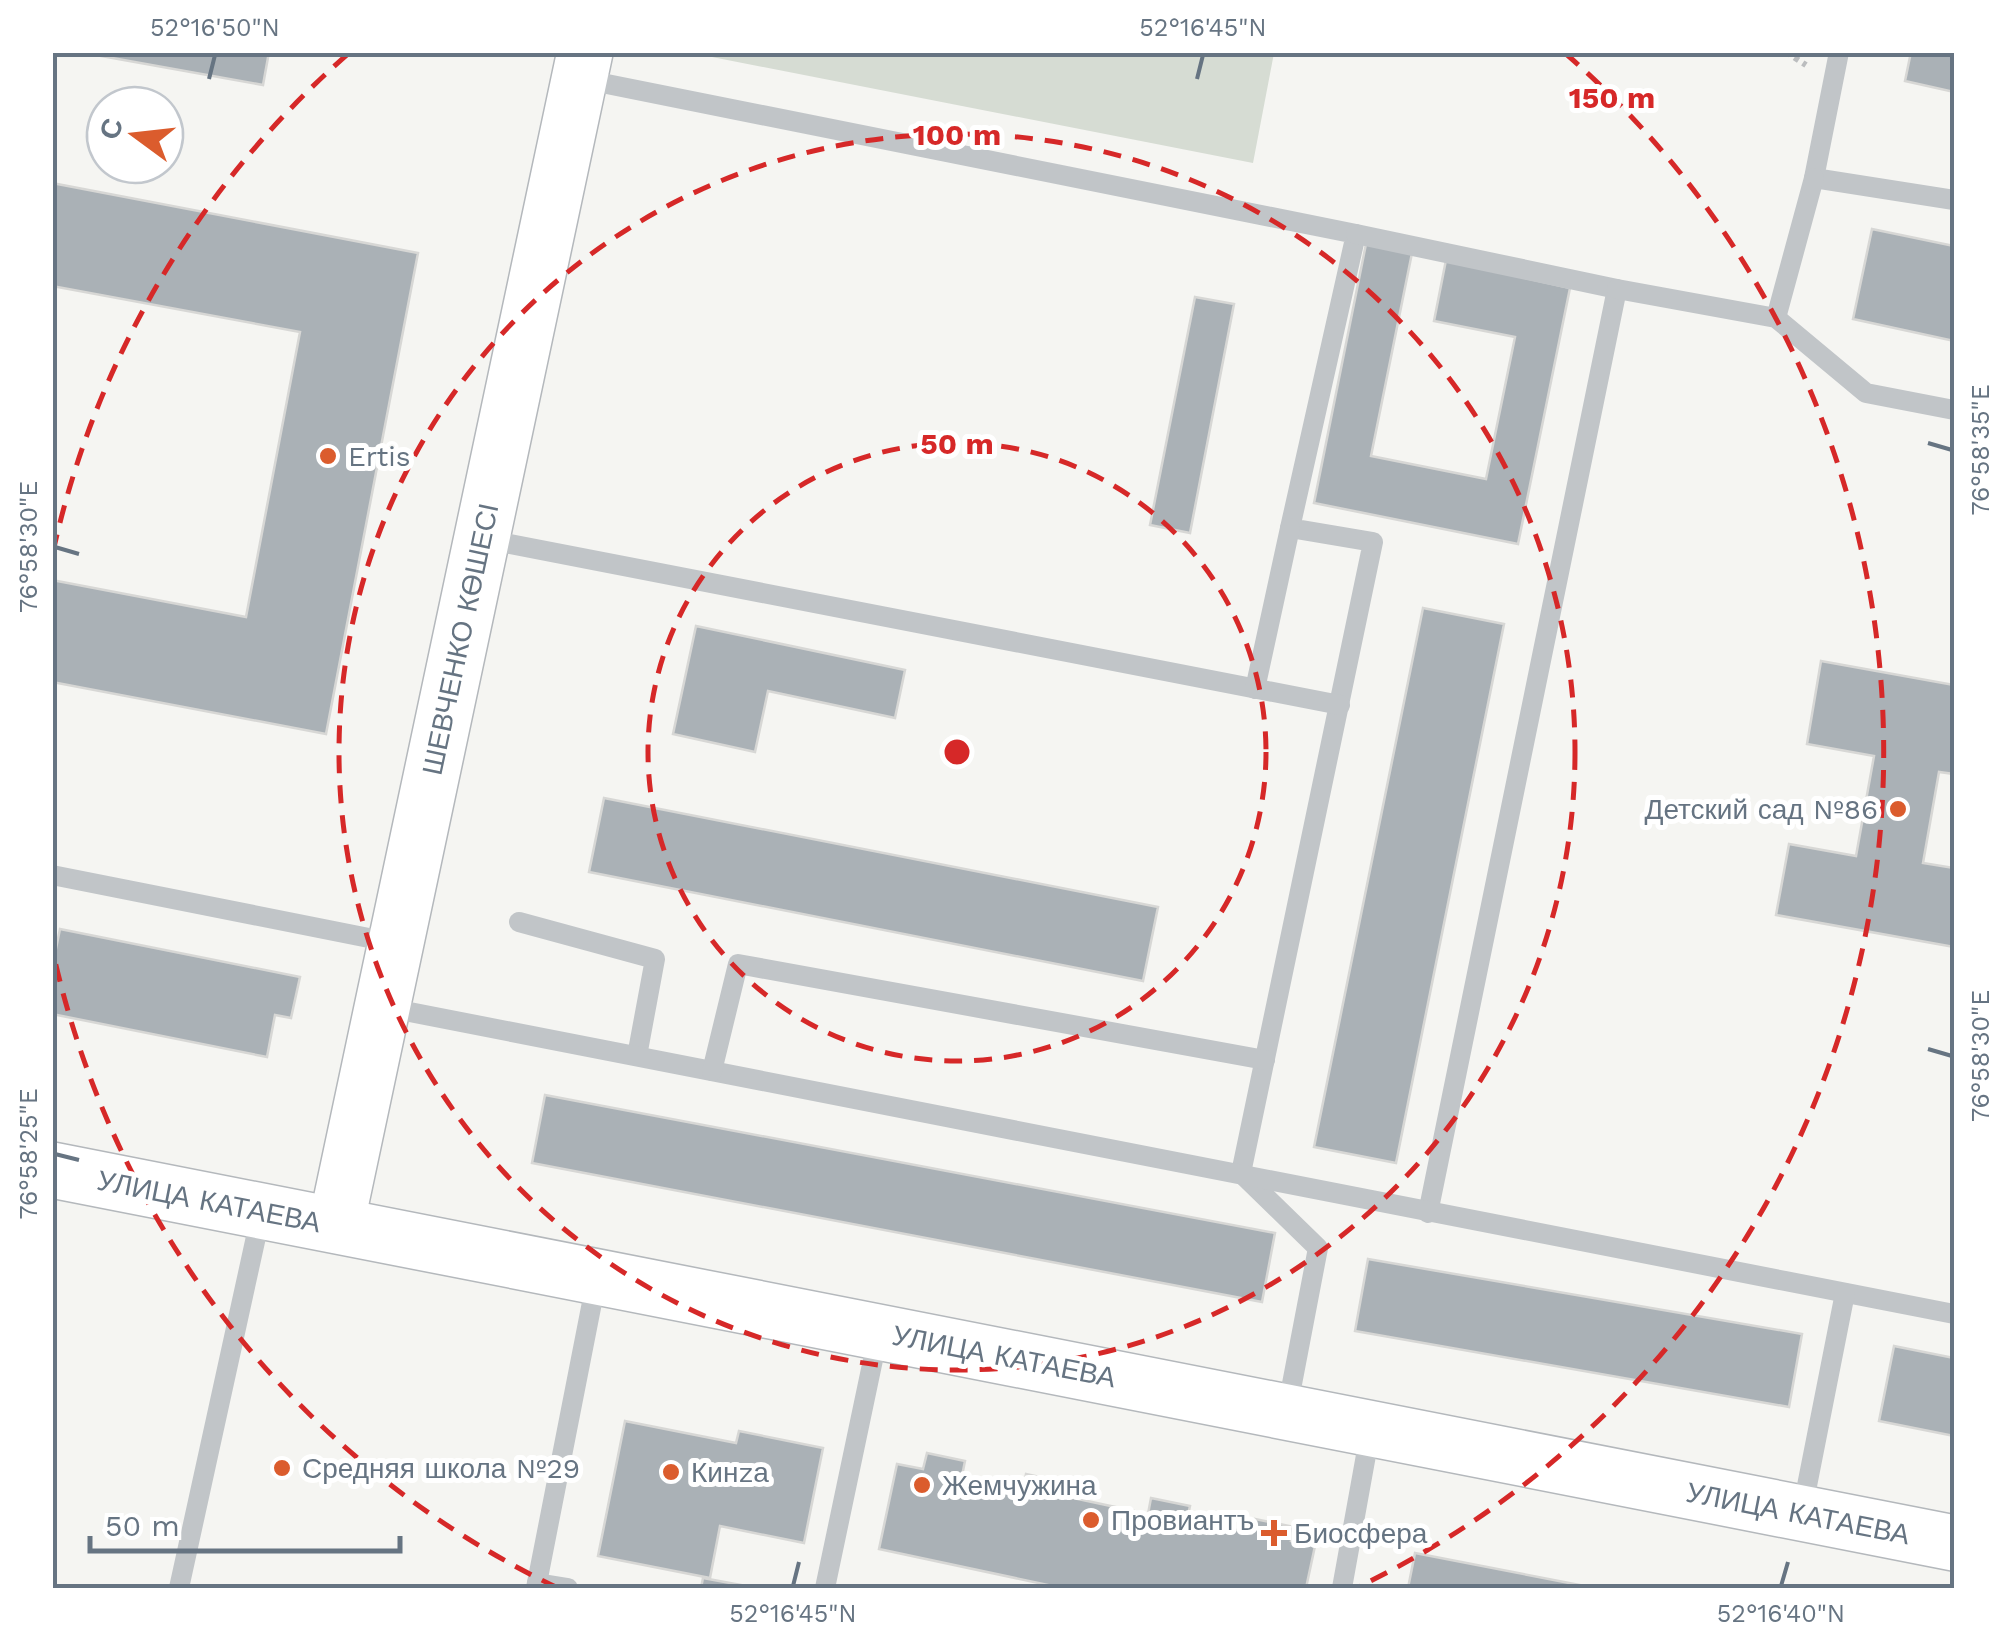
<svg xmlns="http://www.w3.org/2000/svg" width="2007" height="1641" font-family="'Work Sans',sans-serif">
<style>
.green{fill:#d6dcd3}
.building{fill:#aab1b6;stroke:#d7d7d5;stroke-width:2.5}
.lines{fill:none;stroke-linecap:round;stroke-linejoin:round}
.secondary-casing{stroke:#b4b8bc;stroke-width:58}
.path{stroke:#bbbdbf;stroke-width:6;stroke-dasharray:5 5;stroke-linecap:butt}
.lane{stroke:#c1c5c8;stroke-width:20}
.secondary{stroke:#fff;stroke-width:55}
.ticks{fill:none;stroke:#667482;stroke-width:4}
.ring{fill:none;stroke:#d62828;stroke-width:5;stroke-dasharray:18 12}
.poi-dot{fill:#db5c2d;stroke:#fff;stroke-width:4}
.labels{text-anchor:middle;stroke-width:10;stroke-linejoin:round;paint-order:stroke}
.poi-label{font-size:28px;fill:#667482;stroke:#fff;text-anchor:start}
.street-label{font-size:28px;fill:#667482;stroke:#fff}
.centre{fill:#d62828;stroke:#fff;stroke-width:5}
.ring-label{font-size:30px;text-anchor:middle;font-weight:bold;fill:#d62828;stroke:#fff;stroke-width:10;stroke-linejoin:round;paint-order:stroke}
.neatline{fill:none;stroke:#667482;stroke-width:4}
.ticks-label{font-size:25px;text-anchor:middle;fill:#667482}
</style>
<rect width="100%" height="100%" fill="#f5f5f2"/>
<polygon class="green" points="713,53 713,52 1274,53 1253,163 712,57"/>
<g class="building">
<polygon points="79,52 269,52 263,85"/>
<polygon points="1911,52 1954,52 1954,92 1905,81"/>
<polygon points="52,183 418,253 326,734 52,682 52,580 246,617 300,332 52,286"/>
<polygon points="1872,229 1954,246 1954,341 1853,319"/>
<polygon points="1366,244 1412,253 1371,456 1486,479 1515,337 1434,321 1446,260 1570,288 1518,544 1314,503"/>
<polygon points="1195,297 1234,304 1190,533 1150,525"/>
<polygon points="1423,608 1504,624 1396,1163 1314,1147"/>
<polygon points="696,626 905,670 895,718 768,691 755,752 673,734"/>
<polygon points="1821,661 1954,685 1954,774 1939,772 1923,863 1954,868 1954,947 1776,915 1789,844 1856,856 1874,756 1807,744"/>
<polygon points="604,798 1158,907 1143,981 589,872"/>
<polygon points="60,929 300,977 291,1018 275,1015 267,1057 52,1014 52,968"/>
<polygon points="545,1095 1275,1233 1262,1302 532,1163"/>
<polygon points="1368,1259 1802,1334 1789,1407 1355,1331"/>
<polygon points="1894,1346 1954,1358 1954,1436 1879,1421"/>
<polygon points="625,1421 736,1443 739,1431 823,1448 804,1543 720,1526 710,1578 598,1556"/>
<polygon points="927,1453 965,1461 962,1476 1023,1489 1026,1474 1067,1483 1064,1496 1148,1514 1151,1498 1190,1506 1187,1520 1252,1533 1255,1519 1294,1527 1291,1541 1315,1546 1306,1588 1062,1588 879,1549 897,1464 923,1469"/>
<polygon points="1415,1553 1595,1588 1408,1588"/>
<polygon points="703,1578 757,1588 701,1588"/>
</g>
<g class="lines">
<g class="secondary-casing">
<g id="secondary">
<polyline points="52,1170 1954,1543"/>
<polyline points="336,1225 585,52"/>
</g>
</g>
<polyline class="path" points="1786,52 1806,65"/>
<g class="lane">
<polyline points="1839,52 1814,178 1954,200"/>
<polyline points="582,79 1356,234 1290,528 1373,542 1241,1173 1318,1248 1287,1410"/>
<polyline points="1356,234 1617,289 1428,1213"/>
<polyline points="1617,289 1776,318 1866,393 1954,410"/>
<polyline points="1776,318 1814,178"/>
<polyline points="484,539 1340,705"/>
<polyline points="1255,689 1290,528"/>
<polyline points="52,875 394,943"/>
<polyline points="519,922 655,959 637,1056"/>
<path d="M 384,1007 C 908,1109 1431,1215 1954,1314"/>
<polyline points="712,1071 738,964 1265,1060"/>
<polyline points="1802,1511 1845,1293"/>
<polyline points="537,1583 568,1588"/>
<polyline points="179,1588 261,1214"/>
<polyline points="536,1588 597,1277"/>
<polyline points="825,1588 878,1336"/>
<polyline points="1342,1588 1370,1433"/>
</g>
<use href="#secondary" class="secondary"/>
</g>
<path class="ticks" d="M 209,79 L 215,55M 1197,79 L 1203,55M 1928,443 L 1952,450M 55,547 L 79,554M 1928,1049 L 1952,1056M 55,1154 L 79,1160M 793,1586 L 799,1562M 1781,1586 L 1788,1562"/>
<g class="ring">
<circle cx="957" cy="752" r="309"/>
<circle cx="957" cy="752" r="618"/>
<path d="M558 1588A926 926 0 0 1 53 952M53 552A926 926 0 0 1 349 53M1565 53A926 926 0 0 1 1356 1588"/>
</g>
<g class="poi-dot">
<circle cx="328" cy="456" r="10"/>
<circle cx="1898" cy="809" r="10"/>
<circle cx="282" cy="1468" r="10"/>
<circle cx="671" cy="1472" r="10"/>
<circle cx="922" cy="1485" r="10"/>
<circle cx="1091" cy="1520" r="10"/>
<path d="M1269 1518h10v10h10v10h-10v10h-10v-10h-10v-10h10z"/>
</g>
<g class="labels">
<g class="poi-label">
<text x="348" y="466">Ertis</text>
<text x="1878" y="819" text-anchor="end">Детский сад №86</text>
<text x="302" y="1478">Средняя школа №29</text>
<text x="691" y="1482">Кинzа</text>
<text x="942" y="1495">Жемчужина</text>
<text x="1111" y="1530">Провиантъ</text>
<text x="1294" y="1543">Биосфера</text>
</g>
<g class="street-label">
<text transform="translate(460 639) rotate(-78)" y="10">ШЕВЧЕНКО КӨШЕСІ</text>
<text transform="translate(209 1201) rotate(11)" y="10">УЛИЦА КАТАЕВА</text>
<text transform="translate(1004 1356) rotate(11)" y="10">УЛИЦА КАТАЕВА</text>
<text transform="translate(1798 1513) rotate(11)" y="10">УЛИЦА КАТАЕВА</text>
</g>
</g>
<circle cx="957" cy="752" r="15" class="centre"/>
<g class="ring-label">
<text x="1612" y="108">150 m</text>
<text x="957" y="145">100 m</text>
<text x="957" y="454">50 m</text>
</g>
<rect width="2007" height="1641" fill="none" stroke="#ffffff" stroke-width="110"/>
<g transform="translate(135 135) rotate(285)"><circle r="48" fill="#ffffff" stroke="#c2c7cd" stroke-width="2.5"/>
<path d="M0-8L18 38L0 25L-18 38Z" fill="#db5c2d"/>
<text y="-15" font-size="28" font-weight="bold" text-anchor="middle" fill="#667482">С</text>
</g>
<path d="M90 1536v15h310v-15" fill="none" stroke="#667482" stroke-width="5"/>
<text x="105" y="1536" font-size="30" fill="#667482" stroke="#ffffff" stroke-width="8" paint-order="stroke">50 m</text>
<rect x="55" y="55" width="1897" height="1531" class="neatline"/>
<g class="ticks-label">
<text x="215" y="36">52°16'50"N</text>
<text x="1203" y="36">52°16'45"N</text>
<text transform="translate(1980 450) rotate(-90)" y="9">76°58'35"E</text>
<text transform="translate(28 547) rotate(-90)" y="9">76°58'30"E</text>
<text transform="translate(1980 1056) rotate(-90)" y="9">76°58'30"E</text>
<text transform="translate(28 1154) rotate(-90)" y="9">76°58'25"E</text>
<text x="793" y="1622">52°16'45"N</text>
<text x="1781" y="1622">52°16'40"N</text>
</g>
</svg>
